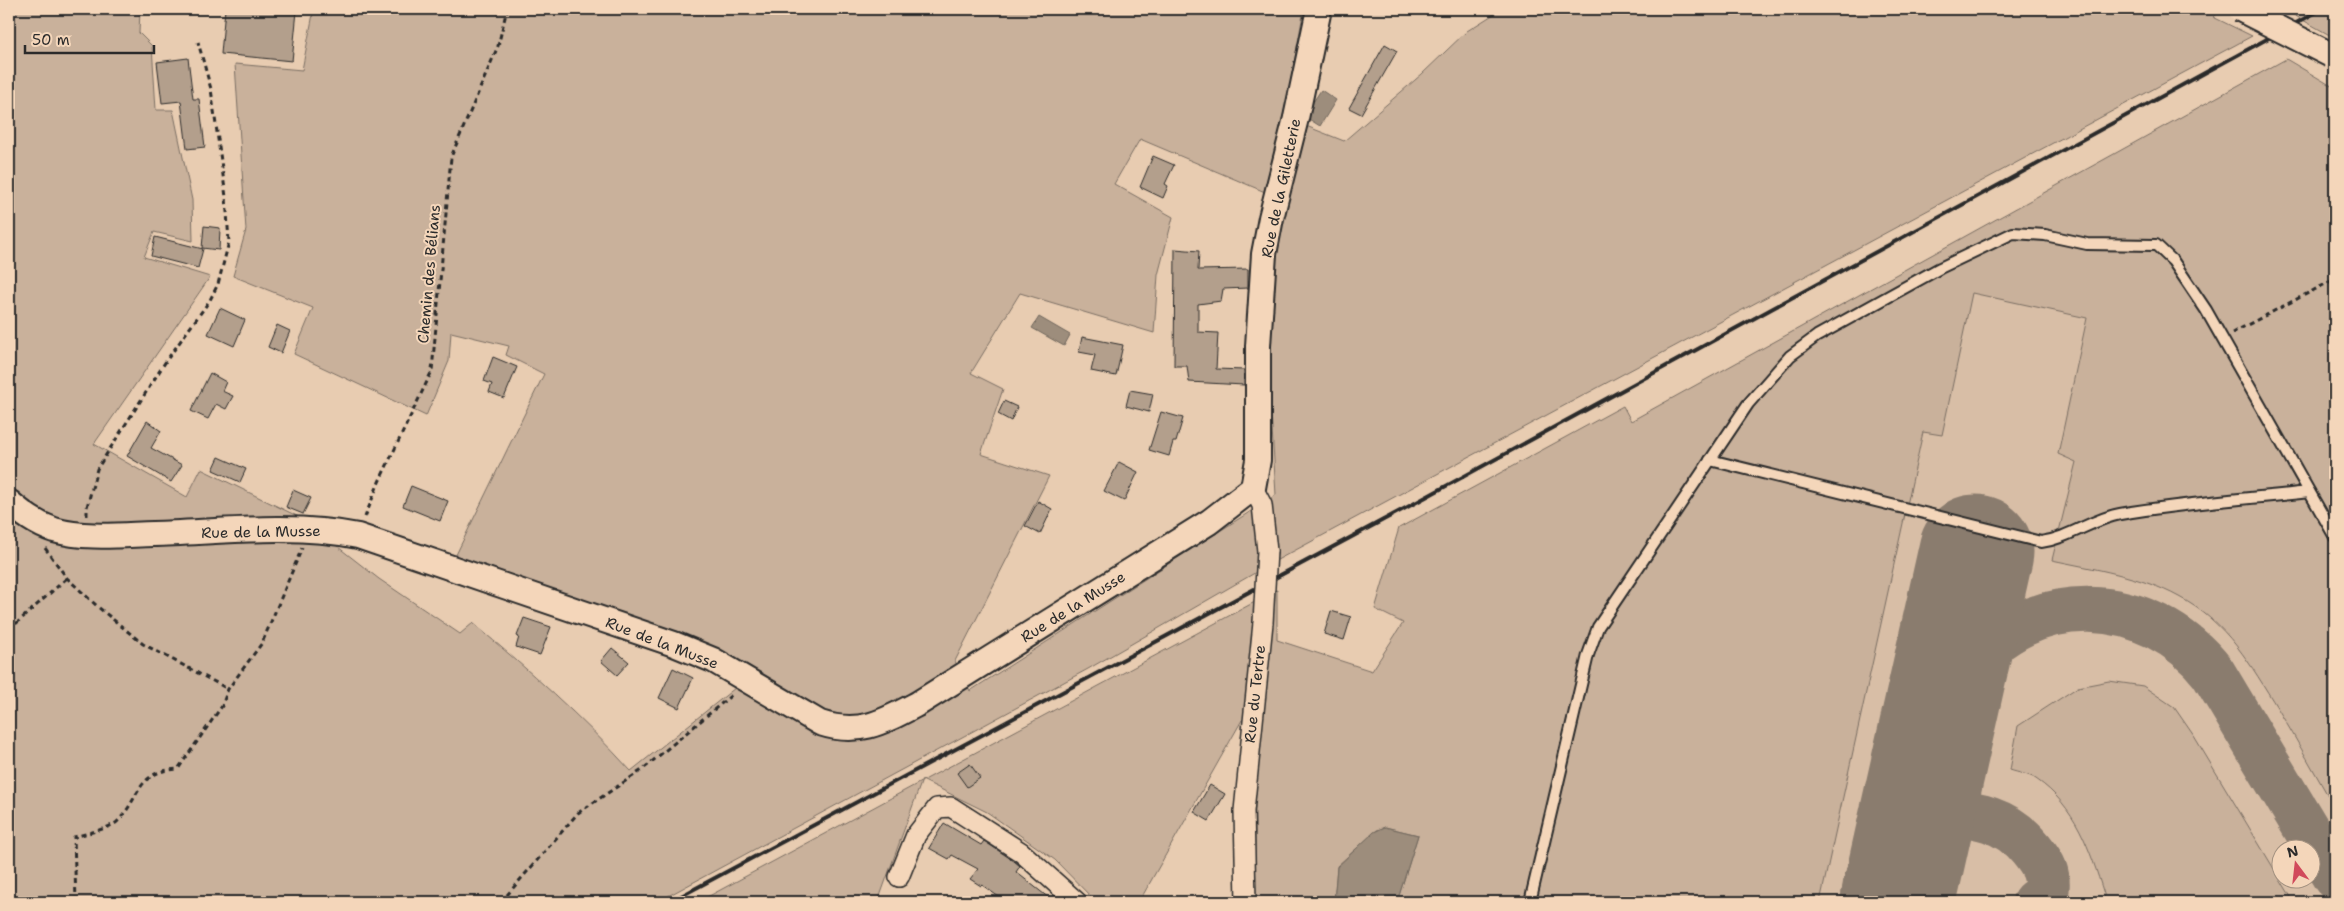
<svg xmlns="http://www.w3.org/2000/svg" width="2344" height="911" font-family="'Shantell Sans',sans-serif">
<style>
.built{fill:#d8bea6;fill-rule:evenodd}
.green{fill:#c9b19b;stroke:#7a6e63}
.water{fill:#9d8d7c;stroke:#6f665c}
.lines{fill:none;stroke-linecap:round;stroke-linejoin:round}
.taxiway{stroke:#8a7c6e;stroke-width:46}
.runway{stroke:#8a7c6e;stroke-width:115}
.building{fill:#b39f8c;stroke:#2b2b2b}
.service-casing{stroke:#2b2b2b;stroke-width:14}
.minor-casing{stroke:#2b2b2b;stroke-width:22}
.tertiary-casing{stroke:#2b2b2b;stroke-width:28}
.path{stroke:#2b2b2b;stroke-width:3;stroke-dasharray:5 4;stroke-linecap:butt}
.service{stroke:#f4d6ba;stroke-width:10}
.minor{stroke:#f4d6ba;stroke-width:19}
.tertiary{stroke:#f4d6ba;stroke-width:24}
.rail{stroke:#2b2b2b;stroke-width:4}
.minor-bridge-casing{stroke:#2b2b2b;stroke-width:22;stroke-linecap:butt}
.tertiary-bridge-casing{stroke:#2b2b2b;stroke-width:28;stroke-linecap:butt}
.minor-bridge{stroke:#f4d6ba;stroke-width:19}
.tertiary-bridge{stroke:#f4d6ba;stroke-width:24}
.labels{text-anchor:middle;stroke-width:4;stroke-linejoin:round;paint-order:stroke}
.street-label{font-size:15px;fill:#2b2b2b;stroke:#f4d6ba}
</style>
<rect width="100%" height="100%" fill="#e8ccb1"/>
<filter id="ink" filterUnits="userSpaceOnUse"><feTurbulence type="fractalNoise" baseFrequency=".02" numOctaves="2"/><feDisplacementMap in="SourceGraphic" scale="10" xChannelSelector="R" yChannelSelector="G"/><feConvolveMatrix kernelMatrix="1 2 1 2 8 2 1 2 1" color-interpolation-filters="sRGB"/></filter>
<g filter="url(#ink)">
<path class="built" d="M 2286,59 L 2335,88 L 2335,902 L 1506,902 L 1631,421 ZM 2282,848 L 2312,848 L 2312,878 L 2282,878 Z"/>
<g class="green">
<path d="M 9,9 L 140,9 L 139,33 L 152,46 L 156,110 L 173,110 L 192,200 L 193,241 L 154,232 L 144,257 L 210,277 L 94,444 L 187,497 L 201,469 L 301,518 L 379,579 L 460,634 L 473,623 C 528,670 582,717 631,771 L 740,684 L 454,559 L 544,374 L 506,355 L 509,346 L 451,332 L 449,361 L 426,416 L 294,354 L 313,308 L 233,276 L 246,230 L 235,64 L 302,70 L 314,9 L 1304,9 L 1289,90 L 1265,192 L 1140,139 L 1114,184 L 1173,217 L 1158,275 L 1154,333 L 1020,293 L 971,373 L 1003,389 L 981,454 L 1049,476 L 955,661 L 970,691 L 1276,495 L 1267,344 L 1278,236 L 1301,124 L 1344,141 L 1422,74 L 1467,31 L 1502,9 L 2223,9 L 2213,17 L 2252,36 L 1279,559 L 1088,669 L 657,902 L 9,902 Z"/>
<polygon points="2283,9 2335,9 2335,38"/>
<path d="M 2286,59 L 2335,88 L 2335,808 C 2316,775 2298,742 2278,709 C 2251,665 2227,622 2179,597 C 2141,576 2094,569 2052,560 L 2076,462 L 2058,454 L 2087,318 L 1972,293 L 1942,435 L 1923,432 L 1820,902 L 1397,902 L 1418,835 L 1385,827 L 1377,830 L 1337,866 L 1334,902 L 1255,902 L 1255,804 L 1262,720 L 1242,720 L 1139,902 L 1096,902 L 1055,860 L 987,812 L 922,780 L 879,899 L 883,902 L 698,902 L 1277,590 L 1277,640 L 1372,671 L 1403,623 L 1375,609 L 1399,528 L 1623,406 L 1631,421 Z"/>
<path d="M 2109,681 L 2143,686 L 2174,707 L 2194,736 L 2294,902 L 2105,902 L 2104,894 C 2090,850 2076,806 2036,779 C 2029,774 2018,773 2010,770 L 2018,726 L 2078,687 Z"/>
</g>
<g class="water">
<polygon points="1321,90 1336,100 1320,126 1304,116"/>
<polygon points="1039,317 1070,335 1064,346 1032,328"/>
<polygon points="1385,827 1418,835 1397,902 1334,902 1337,867 1374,832"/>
</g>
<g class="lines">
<g class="taxiway">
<path d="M 1935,740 C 1943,716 1951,692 1966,671 C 2030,586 2150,592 2213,673 L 2335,877"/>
<path d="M 1863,902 C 1865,894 1865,884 1868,876 C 1897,810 1985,792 2031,849 C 2044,865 2049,874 2046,894 L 2035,902"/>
</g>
<polyline class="runway" points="1898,902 1976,552"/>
</g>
<g class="building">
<polygon points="225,9 297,11 292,61 221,54"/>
<polygon points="1385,44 1397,51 1361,114 1349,108"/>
<polygon points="188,58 193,99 199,99 205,147 187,149 181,101 162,103 157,62"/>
<polygon points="1153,156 1174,165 1165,184 1168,186 1163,198 1140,187"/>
<polygon points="204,226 220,228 219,250 202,248"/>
<polygon points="155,237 203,249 198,268 151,256"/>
<polygon points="1175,249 1199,251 1198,270 1248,269 1248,288 1223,289 1221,301 1198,304 1198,332 1218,333 1216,369 1244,370 1244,385 1189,382 1187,366 1174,366"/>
<polygon points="220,308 245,320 234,346 208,334"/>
<polygon points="277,325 290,331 281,353 268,347"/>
<polygon points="1082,337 1123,345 1116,376 1091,371 1095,355 1079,352"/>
<polygon points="493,357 517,367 504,398 489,392 492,384 484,381"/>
<polygon points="210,373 226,382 222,391 233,396 226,409 216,404 208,419 191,411"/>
<polygon points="1130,390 1153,394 1149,412 1126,406"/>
<polygon points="1004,401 1017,407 1011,421 998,414"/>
<polygon points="1161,412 1183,418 1176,442 1173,442 1169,456 1149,450"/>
<polygon points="147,421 161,431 151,448 182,465 171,482 127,456"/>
<polygon points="219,457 246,469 240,482 213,470"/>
<polygon points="1119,462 1138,472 1124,501 1104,491"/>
<polygon points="411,486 448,501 440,521 403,506"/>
<polygon points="293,490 311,498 303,514 286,507"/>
<polygon points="1038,501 1052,509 1040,534 1025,526"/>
<polygon points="1331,611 1351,617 1344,640 1324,634"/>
<polygon points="524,618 551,627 540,655 516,647 519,637 517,636"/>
<polygon points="612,648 629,662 617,675 601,661"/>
<polygon points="673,668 693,678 679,708 659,698"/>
<polygon points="970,764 980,778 967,787 957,773"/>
<polygon points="1210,785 1225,794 1209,821 1194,812"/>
<polygon points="944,823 981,845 984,841 1014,861 1020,866 1016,872 1054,902 1006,902 982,885 981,886 970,879 978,869 952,855 949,859 929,848"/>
</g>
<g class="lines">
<g class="service-casing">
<g id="service">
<path d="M 1710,460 L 2041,542 C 2070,538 2092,519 2120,514 C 2183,503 2246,499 2309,492"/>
<polyline points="1530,902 1588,655 1598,627 1748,404 1790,356 1817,336 1940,268 2013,233 2045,235 2087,244 2156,245 2173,261 2206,310 2335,537"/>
</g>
</g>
<g class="minor-casing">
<g id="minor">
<polyline points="1253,488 1262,505 1267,551"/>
<polyline points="899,877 916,835 937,808 951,807 1021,852 1077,902"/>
<polyline points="1246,902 1244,811 1263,623"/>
</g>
</g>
<g class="tertiary-casing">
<path id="tertiary" d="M 9,502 C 23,514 36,524 54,530 C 86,539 120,535 153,534 C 221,532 290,523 358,536 L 674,644 L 713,660 L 820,723 C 860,736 883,722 919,703 L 1209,522 L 1253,488 L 1258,460 L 1258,346 L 1264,254 L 1271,218 L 1296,118 L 1319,9"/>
</g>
<g class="path">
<polyline points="2232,333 2335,279"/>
<polyline points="87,516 87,507 97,469 166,361 210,300 218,284 229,242 226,197 211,89 198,42"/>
<polyline points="365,517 379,482 432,371 451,157 498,46 507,9"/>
<polyline points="45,548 67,578 98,607 143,644 228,689"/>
<polyline points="9,630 67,578"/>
<path d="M 76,902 L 74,837 C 84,834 112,828 118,821 C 141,797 136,771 178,769 L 222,706 L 228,689 L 262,643 L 302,548"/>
<polyline points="501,902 578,813 642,770 734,693"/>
</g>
<use href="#service" class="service"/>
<use href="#minor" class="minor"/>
<use href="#tertiary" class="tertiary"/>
<polyline class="rail" points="670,902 1415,503 2322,9"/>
<g class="minor-bridge-casing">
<polyline id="minor-bridge" points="1263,623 1267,551"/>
</g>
<g class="tertiary-bridge-casing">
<polyline id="tertiary-bridge" points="2240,9 2331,55"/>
</g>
<use href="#minor-bridge" class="minor-bridge"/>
<use href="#tertiary-bridge" class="tertiary-bridge"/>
</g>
</g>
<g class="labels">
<g class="street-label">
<text transform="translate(1281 188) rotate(-78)" y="5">Rue de la Giletterie</text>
<text transform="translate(429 274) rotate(-85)" y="5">Chemin des Bélians</text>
<text transform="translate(261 532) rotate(-1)" y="5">Rue de la Musse</text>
<text transform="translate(1073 607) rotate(-32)" y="5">Rue de la Musse</text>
<text transform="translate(662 643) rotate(21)" y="5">Rue de la Musse</text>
<text transform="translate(1255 694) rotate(-84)" y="5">Rue du Tertre</text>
</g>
</g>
<rect width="2344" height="911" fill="none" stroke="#f4d6ba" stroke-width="30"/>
<rect x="15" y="15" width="2314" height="881" fill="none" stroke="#2b2b2b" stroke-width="2" filter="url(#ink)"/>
<g transform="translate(2296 864) rotate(345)"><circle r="24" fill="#f4d6ba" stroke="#a49281"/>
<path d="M0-4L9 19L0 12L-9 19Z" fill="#d1495b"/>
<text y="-8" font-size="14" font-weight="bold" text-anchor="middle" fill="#2b2b2b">N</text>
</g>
<path d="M25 45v8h129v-8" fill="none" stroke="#2b2b2b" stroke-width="2.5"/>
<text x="32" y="45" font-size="15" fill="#2b2b2b" stroke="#f4d6ba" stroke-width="4" paint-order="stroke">50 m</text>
</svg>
